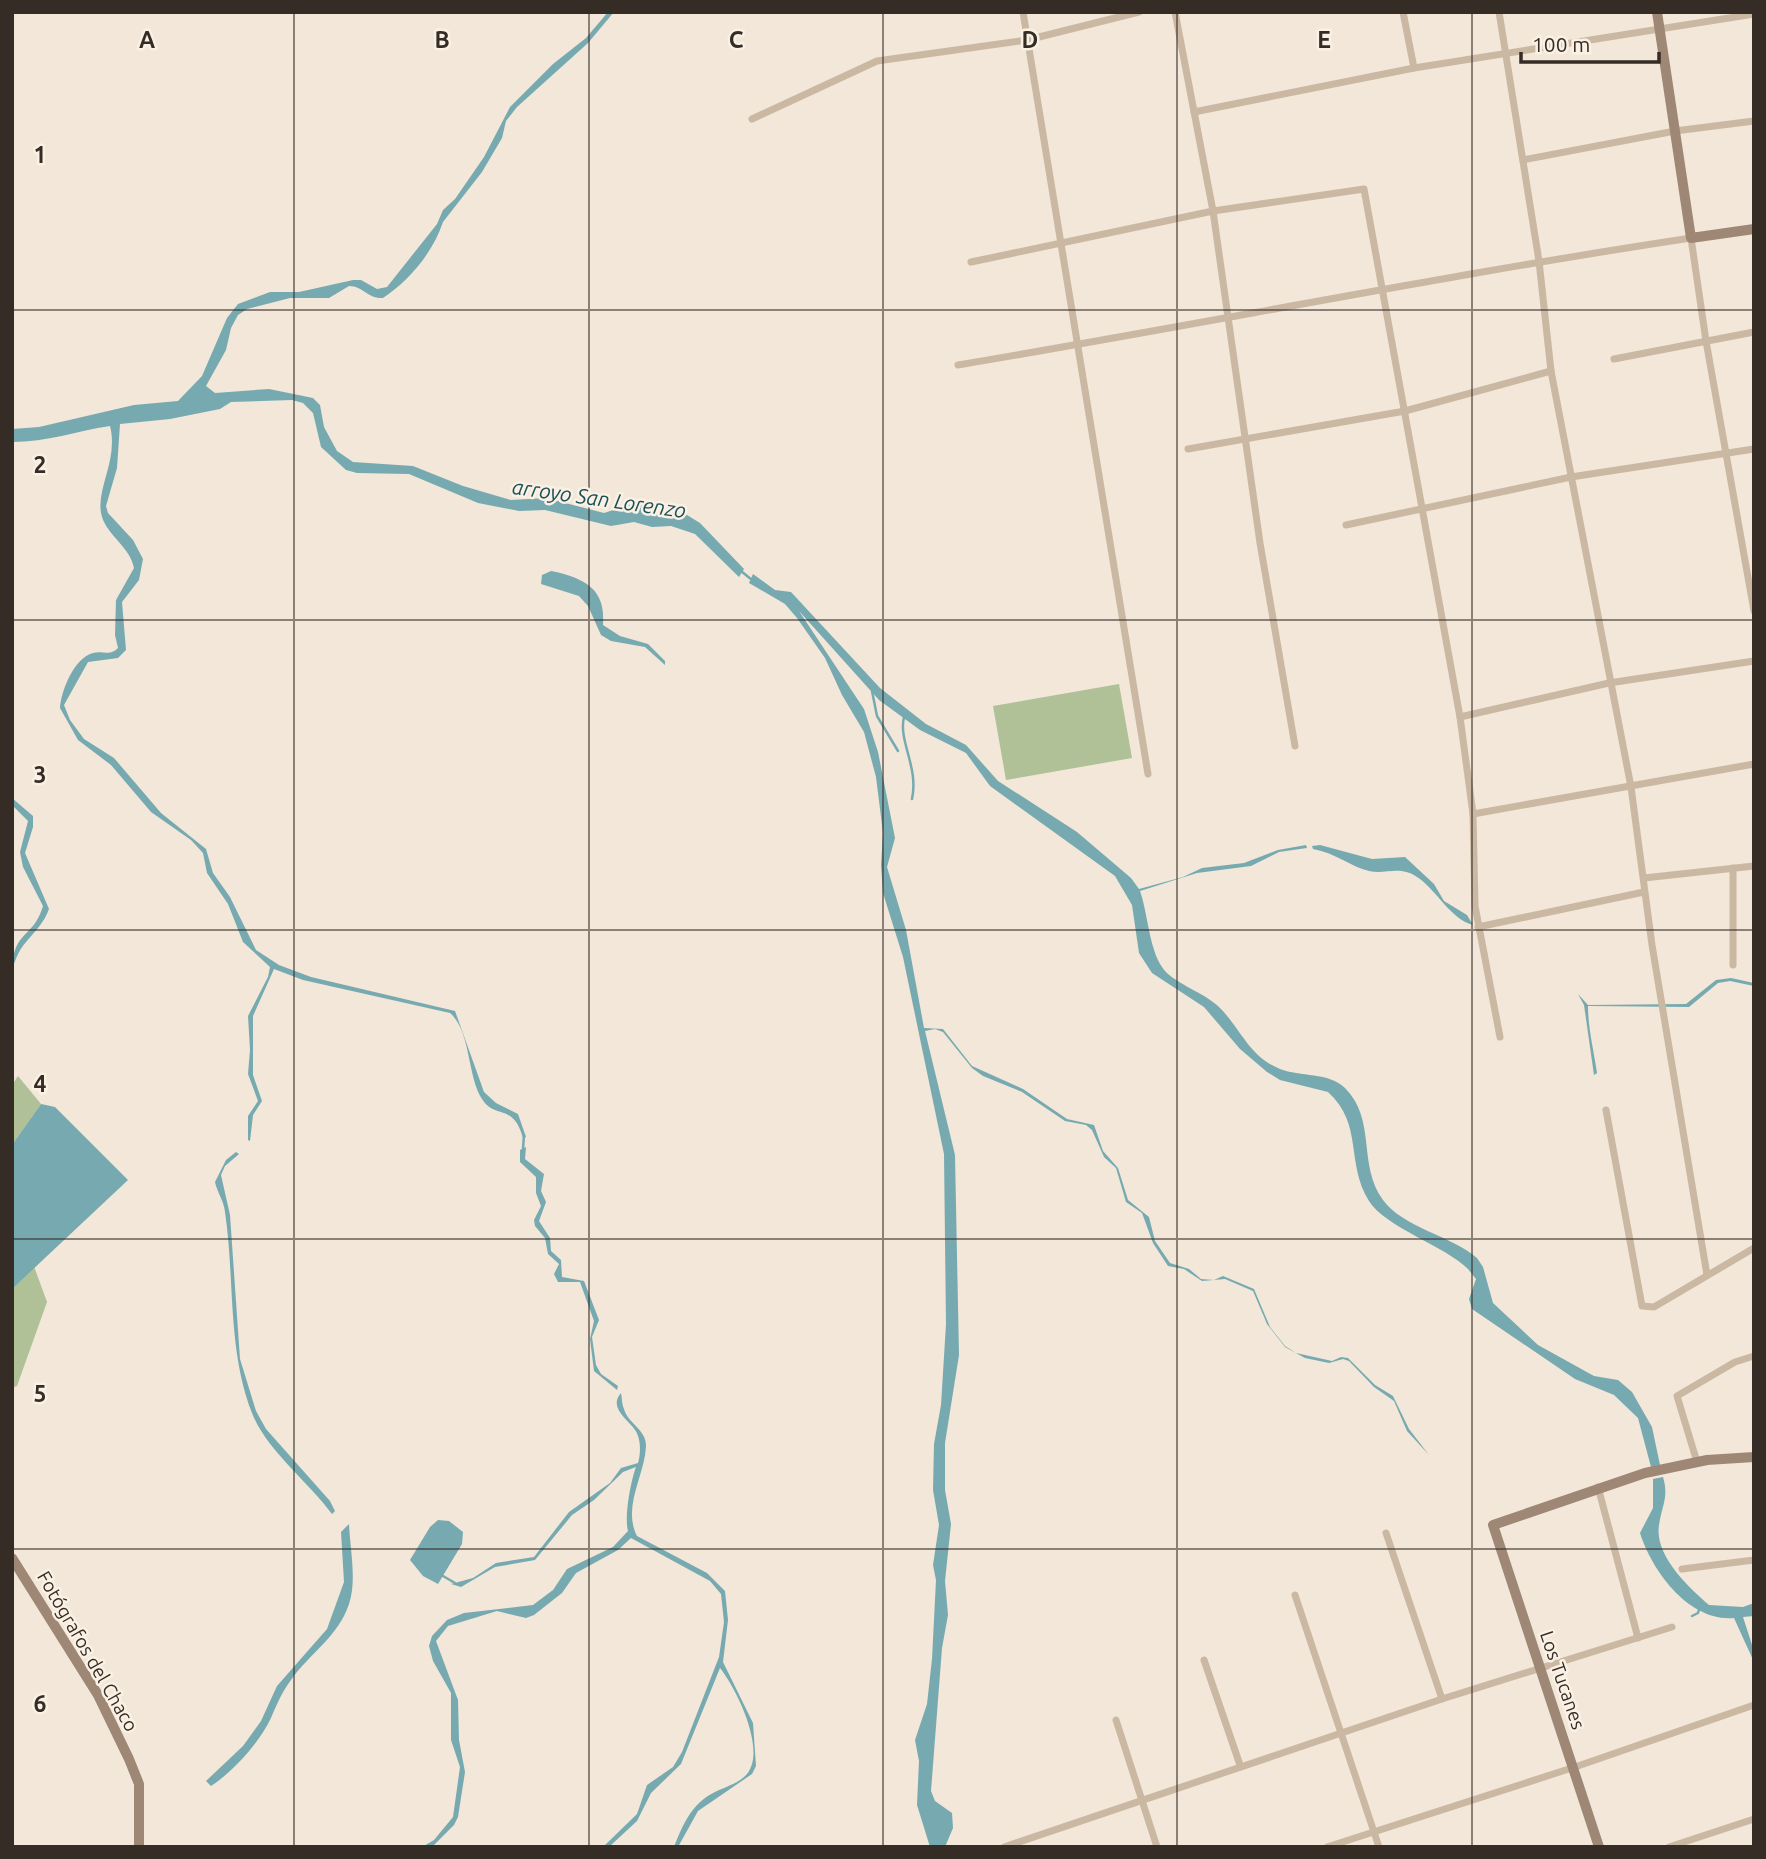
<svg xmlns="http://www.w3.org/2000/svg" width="1766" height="1859" font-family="Ubuntu,sans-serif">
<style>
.green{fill:#b0c197}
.water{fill:#76aab0}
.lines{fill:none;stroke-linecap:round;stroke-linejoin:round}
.stream{stroke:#76aab0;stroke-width:2.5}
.street{stroke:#cab8a3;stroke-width:7}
.secondary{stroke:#9e8775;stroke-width:10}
.grid{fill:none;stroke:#352c26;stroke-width:2;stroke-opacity:0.55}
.labels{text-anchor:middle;stroke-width:5;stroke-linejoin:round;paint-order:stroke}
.street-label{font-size:19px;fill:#352c26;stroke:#faf1e4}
.water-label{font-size:21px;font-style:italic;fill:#1a5058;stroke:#faf1e4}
.grid-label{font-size:23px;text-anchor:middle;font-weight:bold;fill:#352c26;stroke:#faf1e4;stroke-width:5;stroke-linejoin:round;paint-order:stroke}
</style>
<rect width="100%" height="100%" fill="#f2e7d8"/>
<g class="green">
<polygon points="1119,684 1132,758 1006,780 993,706"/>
<polygon points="18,1076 41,1104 14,1142 12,1154 12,1085"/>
<polygon points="12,1206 47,1302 17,1386 12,1388"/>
</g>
<g class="water">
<path d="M 608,12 L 614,12 L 588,43 L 517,107 L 506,121 L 502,138 L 482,172 L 443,222 C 433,252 410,280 383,298 C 368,299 363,286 349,286 L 329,298 L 290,298 L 247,309 L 238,315 L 231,328 L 226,350 L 206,386 L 215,393 L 269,389 L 313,398 L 320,405 L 324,427 L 337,451 L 353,462 L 413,466 L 463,486 L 511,500 L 546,498 L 604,513 L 632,504 L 653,506 L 687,515 L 700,523 L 744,569 L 739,577 L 695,534 L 671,526 L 652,527 L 634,522 L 611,526 L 545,510 L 519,511 L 478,503 L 409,474 L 357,473 L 346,470 L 321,447 L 313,413 L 303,403 L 292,400 L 231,402 L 220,409 L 170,419 L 120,424 L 117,468 L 106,506 L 108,513 L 133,540 L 143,559 L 139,580 L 122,602 L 126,650 L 118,658 L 88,662 L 64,705 L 70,720 L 84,739 L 114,758 L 161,813 L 206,849 L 213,873 L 230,897 L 256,950 L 279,965 L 311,977 L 455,1011 L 484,1092 L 496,1103 L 518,1114 L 526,1137 L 523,1138 C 513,1102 495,1120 482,1099 C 467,1076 471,1031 450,1013 L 303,980 L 274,969 L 253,1016 L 253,1075 L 262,1101 L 253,1115 L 250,1141 L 248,1140 L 248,1116 L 258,1101 L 248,1074 L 250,1050 L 248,1016 L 268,977 L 270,967 L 243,942 L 228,904 L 207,873 L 203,853 L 191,840 L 151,812 L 111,765 L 78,740 L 60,708 C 61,691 74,658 93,653 C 103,650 109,657 118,648 L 115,635 L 116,600 L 134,568 C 130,547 108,536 102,517 C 94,491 119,461 110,426 C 77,431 47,442 12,442 L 12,429 L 39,427 L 134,405 L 178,401 L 202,376 L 227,318 L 238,304 L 270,292 L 299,292 L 353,280 L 361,280 L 377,289 L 387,287 L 437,224 L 443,210 L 455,199 L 484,157 L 510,107 L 553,64 L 586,38 Z"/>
<path d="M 551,571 C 585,578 606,589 603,625 L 620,636 L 648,644 L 665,661 L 665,665 L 645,647 L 611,641 L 601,635 L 588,606 L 579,596 L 541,584 L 542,575 Z"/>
<path d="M 753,574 L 775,590 L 791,592 L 880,688 L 926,724 L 966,745 L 998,781 L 1077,832 L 1131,878 L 1139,889 L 1183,877 L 1202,868 L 1244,863 L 1278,850 L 1306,845 L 1307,848 L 1279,852 L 1251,866 L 1197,873 L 1140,891 C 1148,914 1149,948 1162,967 C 1171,982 1203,992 1218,1006 C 1240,1027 1249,1057 1280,1069 C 1300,1077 1329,1072 1345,1088 C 1377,1120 1357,1164 1383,1200 C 1402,1227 1452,1236 1477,1258 L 1483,1267 L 1493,1303 L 1538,1345 L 1594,1376 L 1618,1380 L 1632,1392 L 1652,1427 L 1660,1465 L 1651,1467 L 1638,1418 L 1614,1395 L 1575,1379 L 1472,1309 L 1469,1299 L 1476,1279 L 1468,1269 C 1445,1246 1385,1227 1369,1201 C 1345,1162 1364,1125 1328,1092 L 1280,1080 L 1267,1072 L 1240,1049 L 1204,1007 L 1152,973 L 1139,953 L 1132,905 L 1115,876 L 990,786 L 966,753 L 920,730 L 879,700 L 799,611 L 864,709 L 878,752 L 895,838 L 887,867 L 906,930 L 924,1028 L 943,1029 L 972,1066 L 1023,1089 L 1067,1119 L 1094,1125 L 1103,1151 L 1118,1168 L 1128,1200 L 1149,1217 L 1155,1241 L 1170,1263 L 1189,1269 L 1201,1279 L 1214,1280 L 1223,1276 L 1254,1289 L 1270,1327 L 1285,1346 L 1296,1353 L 1332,1361 L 1341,1357 L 1348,1358 L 1375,1385 L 1393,1396 L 1409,1429 L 1429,1455 L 1407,1431 L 1394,1401 L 1374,1387 L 1349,1361 L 1343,1359 L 1329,1363 L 1305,1358 L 1285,1347 L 1267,1324 L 1253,1291 L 1225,1279 L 1202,1281 L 1184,1269 L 1168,1266 L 1153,1243 L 1142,1213 L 1126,1202 L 1116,1168 L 1104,1157 L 1092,1130 L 1086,1125 L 1065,1121 L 1022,1092 L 983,1076 L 972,1068 L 943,1032 L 935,1029 L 925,1031 L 955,1155 L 959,1355 L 945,1443 L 945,1490 L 951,1524 L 945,1581 L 948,1615 L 942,1648 L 931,1791 L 935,1801 L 952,1813 L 953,1828 L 945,1847 L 930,1847 L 917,1805 L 919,1761 L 915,1740 L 927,1704 L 932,1659 L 936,1580 L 933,1565 L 939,1525 L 933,1490 L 934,1444 L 941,1405 L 946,1324 L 944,1154 L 903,957 L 883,893 L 881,865 L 883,833 L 876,777 L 864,732 L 842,695 L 825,658 L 797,618 L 785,604 L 749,583 Z"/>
<path d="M 12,798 L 33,816 L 33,827 L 25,853 L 49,909 C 39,936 17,940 12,974 C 12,929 33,940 43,906 L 23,867 L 20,852 L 28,821 L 12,805 Z"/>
<path d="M 1320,845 L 1372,859 L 1405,857 L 1434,884 L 1444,901 L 1467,915 L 1473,925 C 1450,919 1437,890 1417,877 C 1399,865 1386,875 1369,871 C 1351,867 1336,853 1313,849 L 1312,846 Z"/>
<path d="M 1731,978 L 1754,983 L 1754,986 L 1730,981 L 1718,983 L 1689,1007 L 1588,1006 C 1588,1029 1594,1051 1597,1073 L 1594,1075 L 1584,1005 L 1578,994 L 1588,1005 L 1686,1004 L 1716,980 Z"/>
<polygon points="41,1104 55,1107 128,1180 13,1288 12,1154 14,1142"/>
<polygon points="526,1147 525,1159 544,1174 541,1191 546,1202 539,1221 550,1238 551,1251 561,1260 562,1277 584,1281 599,1320 592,1337 596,1365 601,1374 618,1386 617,1390 594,1371 590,1339 594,1321 580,1282 558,1282 554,1274 559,1264 548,1254 545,1238 535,1226 534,1220 541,1206 536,1193 536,1177 520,1162 520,1150"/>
<path d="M 236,1152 L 239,1154 L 225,1166 L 221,1175 L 230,1215 L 240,1359 L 256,1411 L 266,1429 L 330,1501 L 335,1511 L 332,1514 C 308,1481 267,1451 252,1413 C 227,1349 235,1279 225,1212 C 224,1201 217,1192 215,1182 L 226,1160 Z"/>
<path d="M 621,1393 C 622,1398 622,1405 624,1409 C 628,1424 646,1429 646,1446 C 645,1475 622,1507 637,1536 L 707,1573 L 725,1591 L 728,1620 L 723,1662 L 753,1723 L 756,1766 L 752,1774 L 698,1811 L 678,1847 L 674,1847 C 683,1824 692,1803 715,1792 C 725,1787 736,1784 744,1777 C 770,1755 736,1688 720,1668 L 681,1764 L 651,1793 L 637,1821 L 609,1847 L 603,1847 L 637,1814 L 647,1785 L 673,1767 L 682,1752 L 719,1657 L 724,1622 L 721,1594 L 710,1581 L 631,1538 L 618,1550 L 576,1573 L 562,1593 L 534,1615 L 526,1618 L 497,1611 L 448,1626 L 436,1641 L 458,1700 L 459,1740 L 465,1772 L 458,1817 L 454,1825 L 433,1846 L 422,1847 L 434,1840 L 453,1817 L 460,1767 L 451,1740 L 451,1693 L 433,1661 L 429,1646 L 432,1636 L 447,1620 L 464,1613 L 533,1605 L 553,1590 L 567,1569 L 613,1547 L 628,1531 C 624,1517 631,1480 636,1467 L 623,1472 L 594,1500 L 572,1515 L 535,1560 L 495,1567 L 461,1587 L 451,1584 L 473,1578 L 496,1563 L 534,1557 L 569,1512 L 610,1483 L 621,1468 L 638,1463 C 641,1453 641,1438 635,1430 C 628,1419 608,1408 621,1393 Z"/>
<path d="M 1663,1477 C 1669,1497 1662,1505 1659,1525 C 1654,1555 1688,1587 1709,1605 L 1743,1607 L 1754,1603 L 1754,1616 L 1743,1617 L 1754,1651 L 1754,1662 L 1734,1618 C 1689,1622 1652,1571 1640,1533 L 1653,1508 L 1653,1479 Z"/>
<polygon points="438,1520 449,1521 463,1532 462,1544 438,1584 423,1576 410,1560 430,1527"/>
<path d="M 349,1524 C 350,1549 357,1580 349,1604 C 338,1637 310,1653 291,1680 C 282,1692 277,1704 271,1718 C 259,1743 234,1771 211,1786 L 206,1781 L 243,1746 L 261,1721 L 277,1686 L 327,1629 L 344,1582 L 341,1532 Z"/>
</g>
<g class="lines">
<g class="stream">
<polyline points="741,571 752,580"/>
<polyline points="872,691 877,716 898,751"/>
<path d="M 904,717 C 898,741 919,767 912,799"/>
<polyline points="523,1149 524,1135"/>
<polyline points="443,1576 455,1583"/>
<polyline points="1692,1616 1698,1613 1700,1606"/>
</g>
<g class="street">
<polyline points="1023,12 1148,774"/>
<polyline points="1175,12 1213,211 1260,543 1295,746"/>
<polyline points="1403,12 1414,68"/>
<polyline points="1499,12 1539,261 1551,371 1631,787 1652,945 1707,1275"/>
<polyline points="1194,112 1414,68 1754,14"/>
<polyline points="752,119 877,61 1027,40 1139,12"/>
<polyline points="1523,160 1675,131 1754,121"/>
<polyline points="971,262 1213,211 1364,189 1460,717 1473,814 1475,906 1500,1037"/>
<polyline points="1614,359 1754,332"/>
<path d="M 958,365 C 1203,324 1446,275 1691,238 L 1706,341 L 1754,611"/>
<polyline points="1188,449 1405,411 1551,371"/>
<polyline points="1346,525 1571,477 1754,449"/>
<polyline points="1460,717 1609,683 1754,661"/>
<polyline points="1473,814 1754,764"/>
<polyline points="1644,878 1754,866"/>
<polyline points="1478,927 1644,892"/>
<polyline points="1733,965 1733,868"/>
<polyline points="1606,1110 1642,1306 1654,1307 1754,1248"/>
<polyline points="1697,1462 1677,1396 1735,1362 1754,1356"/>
<polyline points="1598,1487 1638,1638"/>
<polyline points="1386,1533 1442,1699"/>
<polyline points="1682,1569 1754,1560"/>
<polyline points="1295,1595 1379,1847"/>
<polyline points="1204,1660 1240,1765"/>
<polyline points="1116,1720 1157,1847"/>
<polyline points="1004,1847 1442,1699 1672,1627"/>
<polyline points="1327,1847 1575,1767 1754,1705"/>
<polyline points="1669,1847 1754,1819"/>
</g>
<g class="secondary">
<polyline points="1657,12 1691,238 1754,229"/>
<polyline points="12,1558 98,1695 129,1759 139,1784 139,1847"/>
<polyline points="1599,1847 1493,1525 1645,1473 1707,1460 1754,1457"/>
</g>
</g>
<path class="grid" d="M 294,12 L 294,1847M 589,12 L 589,1847M 883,12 L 883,1847M 1177,12 L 1177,1847M 1472,12 L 1472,1847M 12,310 L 1754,310M 12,620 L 1754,620M 12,930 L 1754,930M 12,1239 L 1754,1239M 12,1549 L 1754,1549"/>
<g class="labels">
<g class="street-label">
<text transform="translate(88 1651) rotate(60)" y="7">Fotógrafos del Chaco</text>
<text transform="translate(1563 1680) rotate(71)" y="7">Los Tucanes</text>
</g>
<g class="water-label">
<text transform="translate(599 499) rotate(8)" y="7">arroyo San Lorenzo</text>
</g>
</g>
<g class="grid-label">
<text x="147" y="48">A</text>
<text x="442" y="48">B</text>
<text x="736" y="48">C</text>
<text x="1030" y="48">D</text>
<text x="1324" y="48">E</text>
<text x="40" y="163">1</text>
<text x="40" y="473">2</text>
<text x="40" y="783">3</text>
<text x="40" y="1092">4</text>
<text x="40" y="1402">5</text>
<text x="40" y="1712">6</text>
</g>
<rect width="1766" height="1859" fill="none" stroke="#352c26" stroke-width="28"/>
<path d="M1521 52v10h138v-10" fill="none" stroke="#352c26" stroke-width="3.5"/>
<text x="1532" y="52" font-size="21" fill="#352c26" stroke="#faf1e4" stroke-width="5" paint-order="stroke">100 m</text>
</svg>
